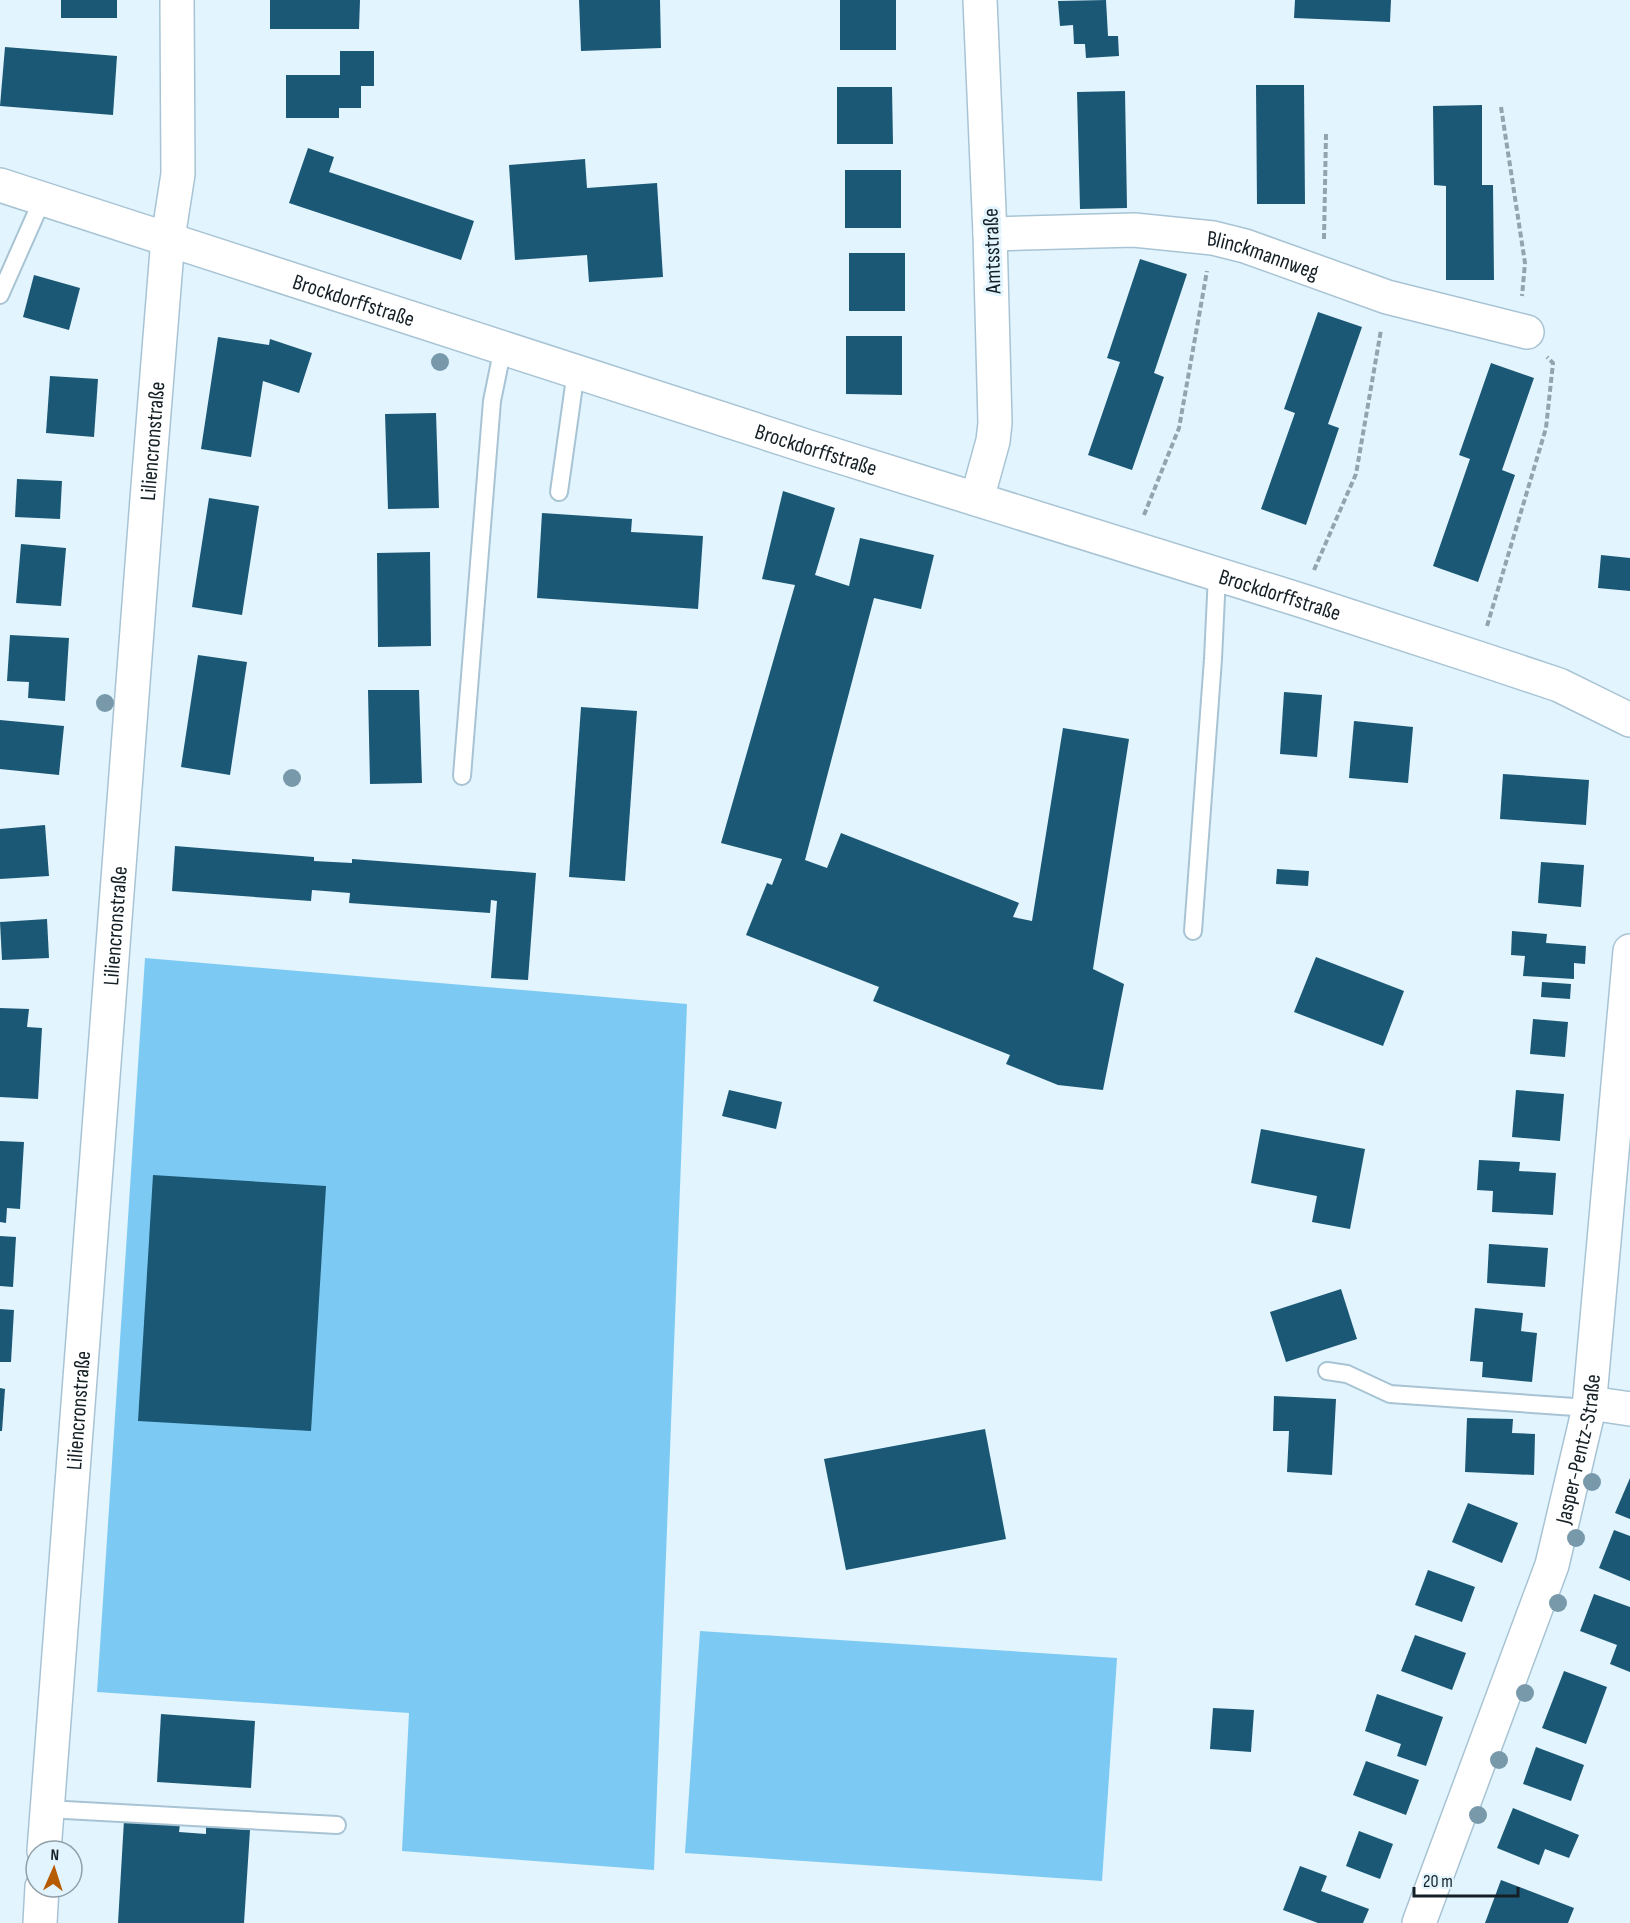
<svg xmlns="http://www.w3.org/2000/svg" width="1630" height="1923" font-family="'Sofia Sans Condensed',sans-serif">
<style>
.green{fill:#7ccaf4}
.building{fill:#1b5875}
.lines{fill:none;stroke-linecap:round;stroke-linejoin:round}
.lane-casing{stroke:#a8c4d4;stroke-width:20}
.street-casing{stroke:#a8c4d4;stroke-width:36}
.secondary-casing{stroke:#a8c4d4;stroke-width:36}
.path{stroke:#94a4ac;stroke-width:4;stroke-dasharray:6 3;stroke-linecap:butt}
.lane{stroke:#fff;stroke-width:16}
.street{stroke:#fff;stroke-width:33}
.secondary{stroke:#fff;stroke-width:33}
.tree{fill:#79a}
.labels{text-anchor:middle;stroke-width:6;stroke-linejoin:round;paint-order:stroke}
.street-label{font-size:22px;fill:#152026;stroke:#e2f4fe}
</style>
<rect width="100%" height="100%" fill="#e2f4fe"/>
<g class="green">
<polygon points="145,958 687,1004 654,1870 402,1851 409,1713 97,1692"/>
<polygon points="700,1631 1117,1658 1102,1881 685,1853"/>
</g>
<g class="building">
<rect x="61" y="0" width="56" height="18"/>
<polygon points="270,0 360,0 359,29 270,29"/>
<polygon points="579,0 660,0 661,48 581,51"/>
<rect x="840" y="0" width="56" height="50"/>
<polygon points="1106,0 1108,36 1118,36 1119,56 1086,58 1085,44 1074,44 1073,25 1060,26 1058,1"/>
<polygon points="1295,0 1391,0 1390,22 1294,18"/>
<polygon points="5,47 117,56 113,115 0,106"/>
<polygon points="340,51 374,51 374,86 361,86 361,108 339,108 339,118 286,118 286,75 340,75"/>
<polygon points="1256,85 1304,85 1305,204 1257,204"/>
<polygon points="837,87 892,87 893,144 837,144"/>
<polygon points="1125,91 1127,208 1080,209 1077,92"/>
<polygon points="1482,105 1482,185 1493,185 1494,280 1446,280 1446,186 1434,185 1433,106"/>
<polygon points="308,148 334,157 329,172 474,221 461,260 289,203"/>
<polygon points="585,159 587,188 657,183 663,277 589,282 587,255 515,260 509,165"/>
<rect x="845" y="170" width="56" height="58"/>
<rect x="849" y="253" width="56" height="58"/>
<polygon points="1140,259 1187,274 1154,373 1164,377 1132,470 1088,455 1120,362 1107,358"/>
<polygon points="34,275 80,288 69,330 23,317"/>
<polygon points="1318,312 1362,327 1328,424 1339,428 1306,525 1261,509 1295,413 1284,409"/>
<polygon points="846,336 902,336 902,395 846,394"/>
<polygon points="218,337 269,345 270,339 312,353 299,393 263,381 251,457 201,449"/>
<polygon points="1491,363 1534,378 1502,470 1515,475 1478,582 1433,566 1470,459 1459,455"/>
<polygon points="50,376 98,379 94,437 46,433"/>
<polygon points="436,413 439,508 388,509 385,414"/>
<polygon points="17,479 62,481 60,519 15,517"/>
<polygon points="783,491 835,508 815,575 849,586 860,538 934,555 921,609 874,598 805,860 827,868 841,833 1019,903 1013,917 1032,921 1063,728 1129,739 1093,969 1124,984 1103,1090 1058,1085 1006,1064 1010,1055 873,1001 879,987 746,935 767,883 772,885 782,859 721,843 795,585 762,579"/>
<polygon points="209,498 259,506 242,615 192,607"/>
<polygon points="542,513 632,519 631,532 703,536 698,609 537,598"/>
<polygon points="21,544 66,548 61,606 16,603"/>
<polygon points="430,552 431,646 378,647 377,553"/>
<polygon points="1601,555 1630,558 1630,591 1598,588"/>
<polygon points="10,635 69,638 65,701 28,698 29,682 7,681"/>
<polygon points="198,655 247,662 230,775 181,767"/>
<polygon points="368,690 419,690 422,783 370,784"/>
<polygon points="1284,692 1322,695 1317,757 1280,754"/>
<polygon points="581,707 637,711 625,881 569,877"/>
<polygon points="0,720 64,726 59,775 0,769"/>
<polygon points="1354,721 1413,727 1408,783 1349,778"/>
<polygon points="1503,774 1589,780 1586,825 1500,819"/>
<polygon points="45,825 49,876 0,879 0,829"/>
<polygon points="175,846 314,857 314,861 352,863 352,859 536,873 528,980 491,978 497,901 491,900 490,913 349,903 350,893 312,890 311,901 172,891"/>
<polygon points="1541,862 1584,865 1581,907 1538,903"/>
<polygon points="1277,869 1309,871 1308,886 1276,884"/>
<polygon points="47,919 49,958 2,960 0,922"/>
<polygon points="1512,931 1547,934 1546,943 1586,946 1585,964 1574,963 1574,979 1523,976 1525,956 1511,955"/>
<polygon points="1316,957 1404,991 1383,1046 1294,1012"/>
<polygon points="1542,982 1571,984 1570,999 1541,997"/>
<polygon points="0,1008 29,1009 27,1027 42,1028 38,1099 0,1097"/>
<polygon points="1533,1019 1568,1022 1565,1057 1530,1054"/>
<polygon points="729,1090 782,1102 776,1129 722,1116"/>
<polygon points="1516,1090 1564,1094 1560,1141 1512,1137"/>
<polygon points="1261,1129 1365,1149 1350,1229 1312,1222 1317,1196 1251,1183"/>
<polygon points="0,1141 24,1142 20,1209 7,1208 6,1223 0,1222"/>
<polygon points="1479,1160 1520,1162 1519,1171 1556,1173 1553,1215 1492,1212 1493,1191 1477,1190"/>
<polygon points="153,1175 326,1186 311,1431 138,1421"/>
<polygon points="0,1236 16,1237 13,1287 0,1286"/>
<polygon points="1489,1244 1548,1248 1545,1287 1487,1283"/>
<polygon points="1341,1289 1357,1339 1286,1362 1270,1312"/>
<polygon points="1475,1308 1523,1313 1521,1331 1537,1333 1532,1382 1482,1377 1483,1362 1470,1361"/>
<polygon points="0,1309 14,1310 11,1362 0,1362"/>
<polygon points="0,1388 5,1389 2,1431 0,1431"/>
<polygon points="1274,1396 1336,1399 1332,1475 1287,1472 1289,1431 1273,1431"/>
<polygon points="1467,1418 1513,1419 1512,1433 1535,1434 1534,1475 1465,1472"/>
<polygon points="985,1429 1006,1539 846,1570 824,1459"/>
<polygon points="1630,1478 1630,1519 1615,1513"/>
<polygon points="1468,1503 1518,1523 1502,1563 1452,1542"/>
<polygon points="1614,1530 1630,1536 1630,1581 1599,1568"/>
<polygon points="1428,1570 1475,1587 1462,1622 1415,1605"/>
<polygon points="1594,1594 1630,1607 1630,1672 1610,1664 1617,1645 1580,1631"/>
<polygon points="1415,1635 1466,1653 1452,1690 1401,1671"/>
<polygon points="1564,1671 1607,1687 1586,1744 1542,1728"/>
<polygon points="1377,1694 1443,1717 1426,1766 1397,1756 1401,1744 1365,1731"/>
<polygon points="1213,1708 1254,1710 1251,1752 1210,1749"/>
<polygon points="161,1714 255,1721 251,1788 157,1782"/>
<polygon points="1536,1747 1584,1765 1571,1801 1523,1784"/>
<polygon points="1366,1761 1419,1780 1406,1815 1353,1795"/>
<polygon points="1513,1808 1579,1835 1569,1858 1545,1849 1539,1865 1497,1848"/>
<polygon points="124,1820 180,1824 179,1832 206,1834 206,1827 250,1830 244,1923 118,1923"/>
<polygon points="1359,1831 1393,1844 1380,1879 1346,1866"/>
<polygon points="1300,1866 1327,1876 1321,1891 1369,1909 1363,1923 1318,1923 1283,1910"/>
<polygon points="1501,1880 1574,1908 1568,1923 1485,1923"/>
</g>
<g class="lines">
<g class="lane-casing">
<g id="lane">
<polyline points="0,295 43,198"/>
<polyline points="559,492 576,371"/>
<polyline points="462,776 492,401 503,347"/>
<polyline points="1193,931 1213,659 1217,575"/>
<polyline points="1327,1371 1347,1374 1390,1394 1589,1408"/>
<polyline points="47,1809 337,1825"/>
</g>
</g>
<g class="street-casing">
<g id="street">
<path id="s1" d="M 990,234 L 1134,230 L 1213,238 L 1245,246 L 1387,297 L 1527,332"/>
<polyline points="977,499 993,441 995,423 990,234 980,0"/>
<polyline points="1590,1403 1630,1409"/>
<path id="s2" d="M 44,1851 L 147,499 L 168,238 L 178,174 L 177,0"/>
<polyline points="40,1923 42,1887"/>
<path id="s3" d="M 1419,1923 L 1552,1565 L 1589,1408 L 1630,951"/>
</g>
</g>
<g class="secondary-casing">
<g id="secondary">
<path id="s4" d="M 0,185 L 812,448 L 1300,600 L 1478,658 L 1559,685 L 1630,720"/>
</g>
</g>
<g class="path">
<polyline points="1501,107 1525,263 1522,296"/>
<polyline points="1324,239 1326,134"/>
<polyline points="1144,515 1179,428 1207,271"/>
<polyline points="1314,570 1356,474 1381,330"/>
<polyline points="1487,626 1546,428 1553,363 1547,357"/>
</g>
<use href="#lane" class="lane"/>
<use href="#street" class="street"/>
<use href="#secondary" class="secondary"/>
</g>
<g class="tree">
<circle cx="440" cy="362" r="9"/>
<circle cx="105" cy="703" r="9"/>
<circle cx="292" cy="778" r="9"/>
<circle cx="1592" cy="1482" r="9"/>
<circle cx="1576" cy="1538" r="9"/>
<circle cx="1558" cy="1603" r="9"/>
<circle cx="1525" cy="1693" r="9"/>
<circle cx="1499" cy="1760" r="9"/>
<circle cx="1478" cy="1815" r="9"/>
</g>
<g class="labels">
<g class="street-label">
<text transform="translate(991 251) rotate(-92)" y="8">Amtsstraße</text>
<text dy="8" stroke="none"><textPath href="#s1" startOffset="276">Blinckmannweg</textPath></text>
<text dy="8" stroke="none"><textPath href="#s4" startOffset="372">Brockdorffstraße</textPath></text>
<text dy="8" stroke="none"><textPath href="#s2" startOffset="1414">Liliencronstraße</textPath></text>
<text dy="8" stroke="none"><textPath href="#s4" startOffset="858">Brockdorffstraße</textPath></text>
<text dy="8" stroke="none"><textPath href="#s4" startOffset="1344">Brockdorffstraße</textPath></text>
<text dy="8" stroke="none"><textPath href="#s2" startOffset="928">Liliencronstraße</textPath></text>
<text dy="8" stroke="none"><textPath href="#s2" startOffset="442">Liliencronstraße</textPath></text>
<text dy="8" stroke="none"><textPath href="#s3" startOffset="501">Jasper-Pentz-Straße</textPath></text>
</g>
</g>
<g transform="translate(54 1869) rotate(3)"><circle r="28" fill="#e2f4fe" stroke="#909fa8" stroke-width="1.5"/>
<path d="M0-4.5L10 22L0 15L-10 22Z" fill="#b75b00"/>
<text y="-9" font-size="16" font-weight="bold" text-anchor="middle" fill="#152026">N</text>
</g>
<path d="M1414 1887v9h104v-9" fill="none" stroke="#152026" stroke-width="3"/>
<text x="1423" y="1887" font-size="18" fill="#152026" stroke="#e2f4fe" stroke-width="4.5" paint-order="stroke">20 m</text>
</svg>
